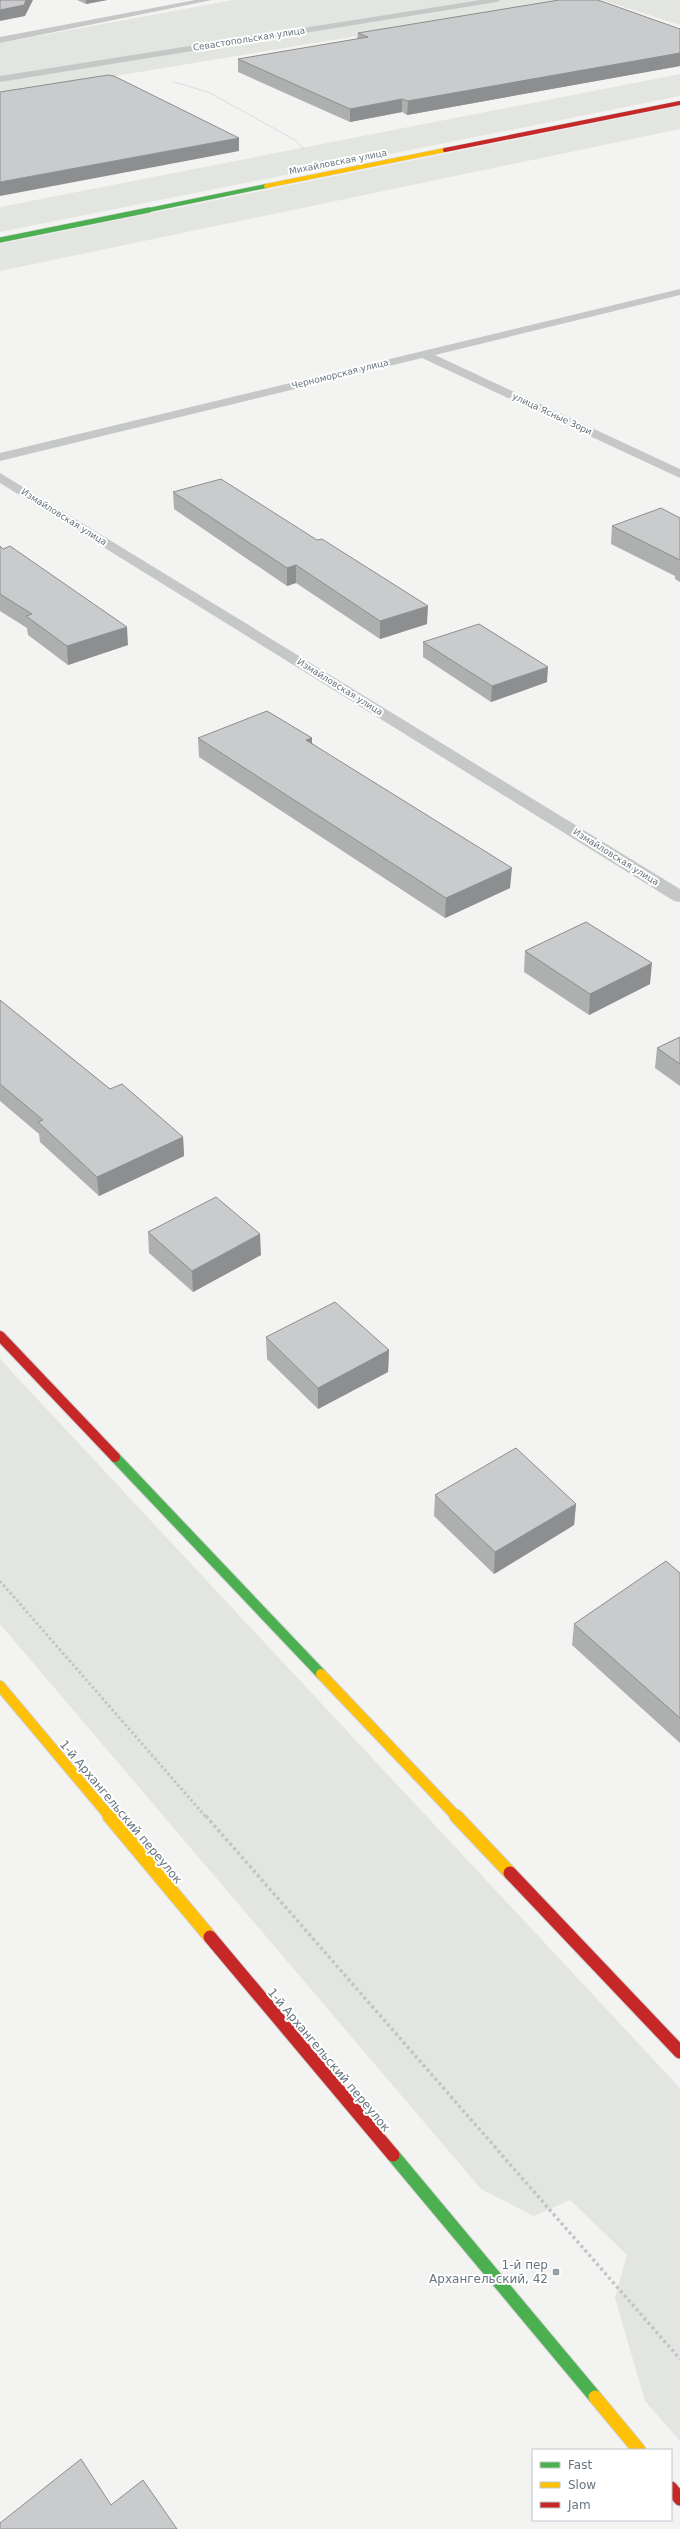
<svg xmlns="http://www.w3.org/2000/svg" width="680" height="2529" font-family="'DejaVu Sans',sans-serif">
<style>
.green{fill:#e2e5e0}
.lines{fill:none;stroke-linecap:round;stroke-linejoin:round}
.fast-far3-casing{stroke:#cfd0d0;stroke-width:5}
.fast-far2-casing{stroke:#cfd0d0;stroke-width:6}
.fast-far1-casing{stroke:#cfd0d0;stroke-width:12}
.fast-casing{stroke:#cfd0d0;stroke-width:15}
.slow-far2-casing{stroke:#cfd0d0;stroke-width:5}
.slow-far1-casing{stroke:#cfd0d0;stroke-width:12}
.slow-casing{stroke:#cfd0d0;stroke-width:15}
.jam-far2-casing{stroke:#cfd0d0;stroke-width:5}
.jam-far1-casing{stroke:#cfd0d0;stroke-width:12}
.jam-casing{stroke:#cfd0d0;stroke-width:15}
.path-far2{stroke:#c4c5c6;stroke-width:1;stroke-dasharray:1 1;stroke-linecap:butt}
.path-far1{stroke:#c4c5c6;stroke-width:3;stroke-dasharray:2.5 2.5;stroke-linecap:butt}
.path{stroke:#c4c5c6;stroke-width:3.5;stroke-dasharray:3 3;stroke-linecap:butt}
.street{fill:#c6c8c8;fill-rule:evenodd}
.fast-far3{stroke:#4caf50;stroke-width:4}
.fast-far2{stroke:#4caf50;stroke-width:5}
.fast-far1{stroke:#4caf50;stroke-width:10}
.fast{stroke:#4caf50;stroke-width:13}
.slow-far2{stroke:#ffc107;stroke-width:4}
.slow-far1{stroke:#ffc107;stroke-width:10}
.slow{stroke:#ffc107;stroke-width:13}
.jam-far2{stroke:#c62828;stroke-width:4}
.jam-far1{stroke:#c62828;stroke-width:10}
.jam{stroke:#c62828;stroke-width:13}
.wall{fill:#aeafaf}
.shaded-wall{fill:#8d8e8f}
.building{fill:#cacbcc;stroke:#8d8e8f}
.poi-dot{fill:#98a1a7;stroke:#fff;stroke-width:1.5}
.labels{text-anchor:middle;stroke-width:4;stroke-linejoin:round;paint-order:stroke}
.far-street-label{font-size:9px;fill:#67757f;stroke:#fff}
.near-street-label{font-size:12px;fill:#67757f;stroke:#fff}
.near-poi-label{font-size:12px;fill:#67757f;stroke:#fff;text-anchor:end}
</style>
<rect width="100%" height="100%" fill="#f3f3f2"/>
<g class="green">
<polygon points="233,0 576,0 0,95 0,43"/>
<polygon points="602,0 680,0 680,25"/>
<polygon points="680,74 680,96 0,232 0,207"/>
<polygon points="680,106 680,129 0,271 0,244"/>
<polygon points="0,1359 680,2088 680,2441 645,2401 615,2298 627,2255 570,2200 534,2216 481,2189 0,1624"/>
</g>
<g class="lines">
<g class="fast-far3-casing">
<polyline id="fast-far3" points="144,211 266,186"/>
</g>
<g class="fast-far2-casing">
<polyline id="fast-far2" points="0,240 149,210"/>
</g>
<g class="fast-far1-casing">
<polyline id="fast-far1" points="115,1457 321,1674"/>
</g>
<g class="fast-casing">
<polyline id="fast" points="393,2155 595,2397"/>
</g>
<g class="slow-far2-casing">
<polyline id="slow-far2" points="266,186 445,150"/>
</g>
<g class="slow-far1-casing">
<g id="slow-far1">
<polyline points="321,1674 457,1817"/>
<polyline points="0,1686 110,1817"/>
</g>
</g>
<g class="slow-casing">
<g id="slow">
<polyline points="109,1816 210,1937"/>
<polyline points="456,1816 510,1873"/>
<polyline points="595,2397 639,2450"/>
</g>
</g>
<g class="jam-far2-casing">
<polyline id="jam-far2" points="445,150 680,103"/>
</g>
<g class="jam-far1-casing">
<polyline id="jam-far1" points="0,1336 115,1457"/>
</g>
<g class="jam-casing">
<g id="jam">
<polyline points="510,1873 680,2052"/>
<polyline points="210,1937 393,2155"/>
<polyline points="671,2488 680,2499"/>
</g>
</g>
<polyline class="path-far2" points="174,82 208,92 295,140 304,149"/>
<polyline class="path-far1" points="0,1581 206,1817"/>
<polyline class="path" points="206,1816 680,2359"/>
<g class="street">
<polygon points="195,0 212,0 0,43 0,37"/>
<polygon points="481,0 501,0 497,2 0,82 0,76"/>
<polygon points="680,289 680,295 435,355 680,469 680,478 422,358 0,461 0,453"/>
<polygon points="0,473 680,889 680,902 674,901 0,483"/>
</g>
<use href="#fast-far3" class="fast-far3"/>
<use href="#fast-far2" class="fast-far2"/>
<use href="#fast-far1" class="fast-far1"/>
<use href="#fast" class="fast"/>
<use href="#slow-far2" class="slow-far2"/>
<use href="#slow-far1" class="slow-far1"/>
<use href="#slow" class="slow"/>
<use href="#jam-far2" class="jam-far2"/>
<use href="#jam-far1" class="jam-far1"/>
<use href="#jam" class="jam"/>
</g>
<g class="wall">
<polygon points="77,0 107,0 86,4"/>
<polygon points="680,29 680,66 407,115 402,112 350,122 238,72 238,59 357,39 358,33"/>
<polygon points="173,492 427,624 380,639 296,583 287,586 174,509"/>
<polygon points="680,518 680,582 675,579 675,576 611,544 612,526"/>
<polygon points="0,546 128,645 68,665 28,635 27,628 0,611"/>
<polygon points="423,642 547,682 491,702 423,657"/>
<polygon points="198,738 312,743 510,888 445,918 199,757"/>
<polygon points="525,951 650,984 589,1015 524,972"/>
<polygon points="0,1000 110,1089 183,1137 184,1156 99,1196 40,1142 39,1134 0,1101"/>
<polygon points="680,1037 680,1086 655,1068 657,1048"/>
<polygon points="148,1232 261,1255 193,1292 149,1253"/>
<polygon points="266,1337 389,1350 388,1372 318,1409 267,1359"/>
<polygon points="435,1495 576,1504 574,1525 494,1574 434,1516"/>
<polygon points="680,1573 680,1743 572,1645 574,1624"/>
</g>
<g class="shaded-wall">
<polygon points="26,0 33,0 25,16 0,21 0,10"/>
<polygon points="86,0 107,0 86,4"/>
<polygon points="680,51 680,66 407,115 408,101"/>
<polygon points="402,99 402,112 350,122 350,109"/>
<polygon points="239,138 239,151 0,196 0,182"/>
<polygon points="296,565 296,583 287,586 287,568"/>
<polygon points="428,606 427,624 380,639 380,621"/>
<polygon points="127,627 128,645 68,665 67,646"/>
<polygon points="548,667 547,682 491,702 492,686"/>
<polygon points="312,738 312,757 306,740"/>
<polygon points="512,868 510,888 445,918 446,898"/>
<polygon points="652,963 650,984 589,1015 590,994"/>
<polygon points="183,1137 184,1156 99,1196 97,1177"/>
<polygon points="260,1234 261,1255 193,1292 192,1271"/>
<polygon points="389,1350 388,1372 318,1409 318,1388"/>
<polygon points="576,1504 574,1525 494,1574 495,1552"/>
</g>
<g class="building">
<polygon points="0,0 26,0 24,5 0,10"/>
<polygon points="559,0 598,0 680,29 680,53 408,101 402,99 350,109 238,59 368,37 358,33"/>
<polygon points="108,75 114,76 239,138 0,182 0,92"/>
<polygon points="221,479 317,540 322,539 428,606 380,621 296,565 287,568 173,492"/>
<polygon points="661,508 680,518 680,560 612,526"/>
<polygon points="0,546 3,549 10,546 127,627 67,646 26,616 32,614 0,594"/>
<polygon points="479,624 548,667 492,686 423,642"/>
<polygon points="267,711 312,738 306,740 512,868 446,898 198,738"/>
<polygon points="586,922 652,963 590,994 525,951"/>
<polygon points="0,1000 110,1089 122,1084 183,1137 97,1177 38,1122 43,1120 0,1084"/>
<polygon points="680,1037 680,1064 657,1048"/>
<polygon points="216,1197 260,1234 192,1271 148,1232"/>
<polygon points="335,1302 389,1350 318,1388 266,1337"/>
<polygon points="516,1448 576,1504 495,1552 435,1495"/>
<polygon points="666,1561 680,1573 680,1718 574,1624"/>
<polygon points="81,2459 111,2505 143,2480 177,2529 0,2529 0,2523"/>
</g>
<rect class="poi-dot" x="552" y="2268" width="8" height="8" rx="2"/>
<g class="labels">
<g class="far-street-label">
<text transform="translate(249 39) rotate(-9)" y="3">Севастопольская улица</text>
<text transform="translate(338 162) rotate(-11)" y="3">Михайловская улица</text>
<text transform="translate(340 374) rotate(-14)" y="3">Черноморская улица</text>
<text transform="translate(552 414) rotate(25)" y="3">улица Ясные Зори</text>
<text transform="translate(64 517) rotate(32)" y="3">Измайловская улица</text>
<text transform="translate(340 687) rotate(32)" y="3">Измайловская улица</text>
<text transform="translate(616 857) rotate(32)" y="3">Измайловская улица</text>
</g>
<g class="near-street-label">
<text transform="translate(121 1812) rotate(50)" y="4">1-й Архангельский переулок</text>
<text transform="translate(329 2060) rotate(50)" y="4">1-й Архангельский переулок</text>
</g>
<g class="near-poi-label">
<text x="548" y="2269">1-й пер<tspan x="548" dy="14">Архангельский, 42</tspan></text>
</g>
</g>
<rect x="532" y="2449" width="140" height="72" fill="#ffffff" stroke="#c2c8cc"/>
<rect x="540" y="2462" width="20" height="6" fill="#4caf50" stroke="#c2c8cc"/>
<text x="568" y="2469" font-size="12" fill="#67757f">Fast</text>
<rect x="540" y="2482" width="20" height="6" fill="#ffc107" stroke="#c2c8cc"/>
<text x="568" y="2489" font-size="12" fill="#67757f">Slow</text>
<rect x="540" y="2502" width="20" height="6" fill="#c62828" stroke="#c2c8cc"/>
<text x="568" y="2509" font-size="12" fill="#67757f">Jam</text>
</svg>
